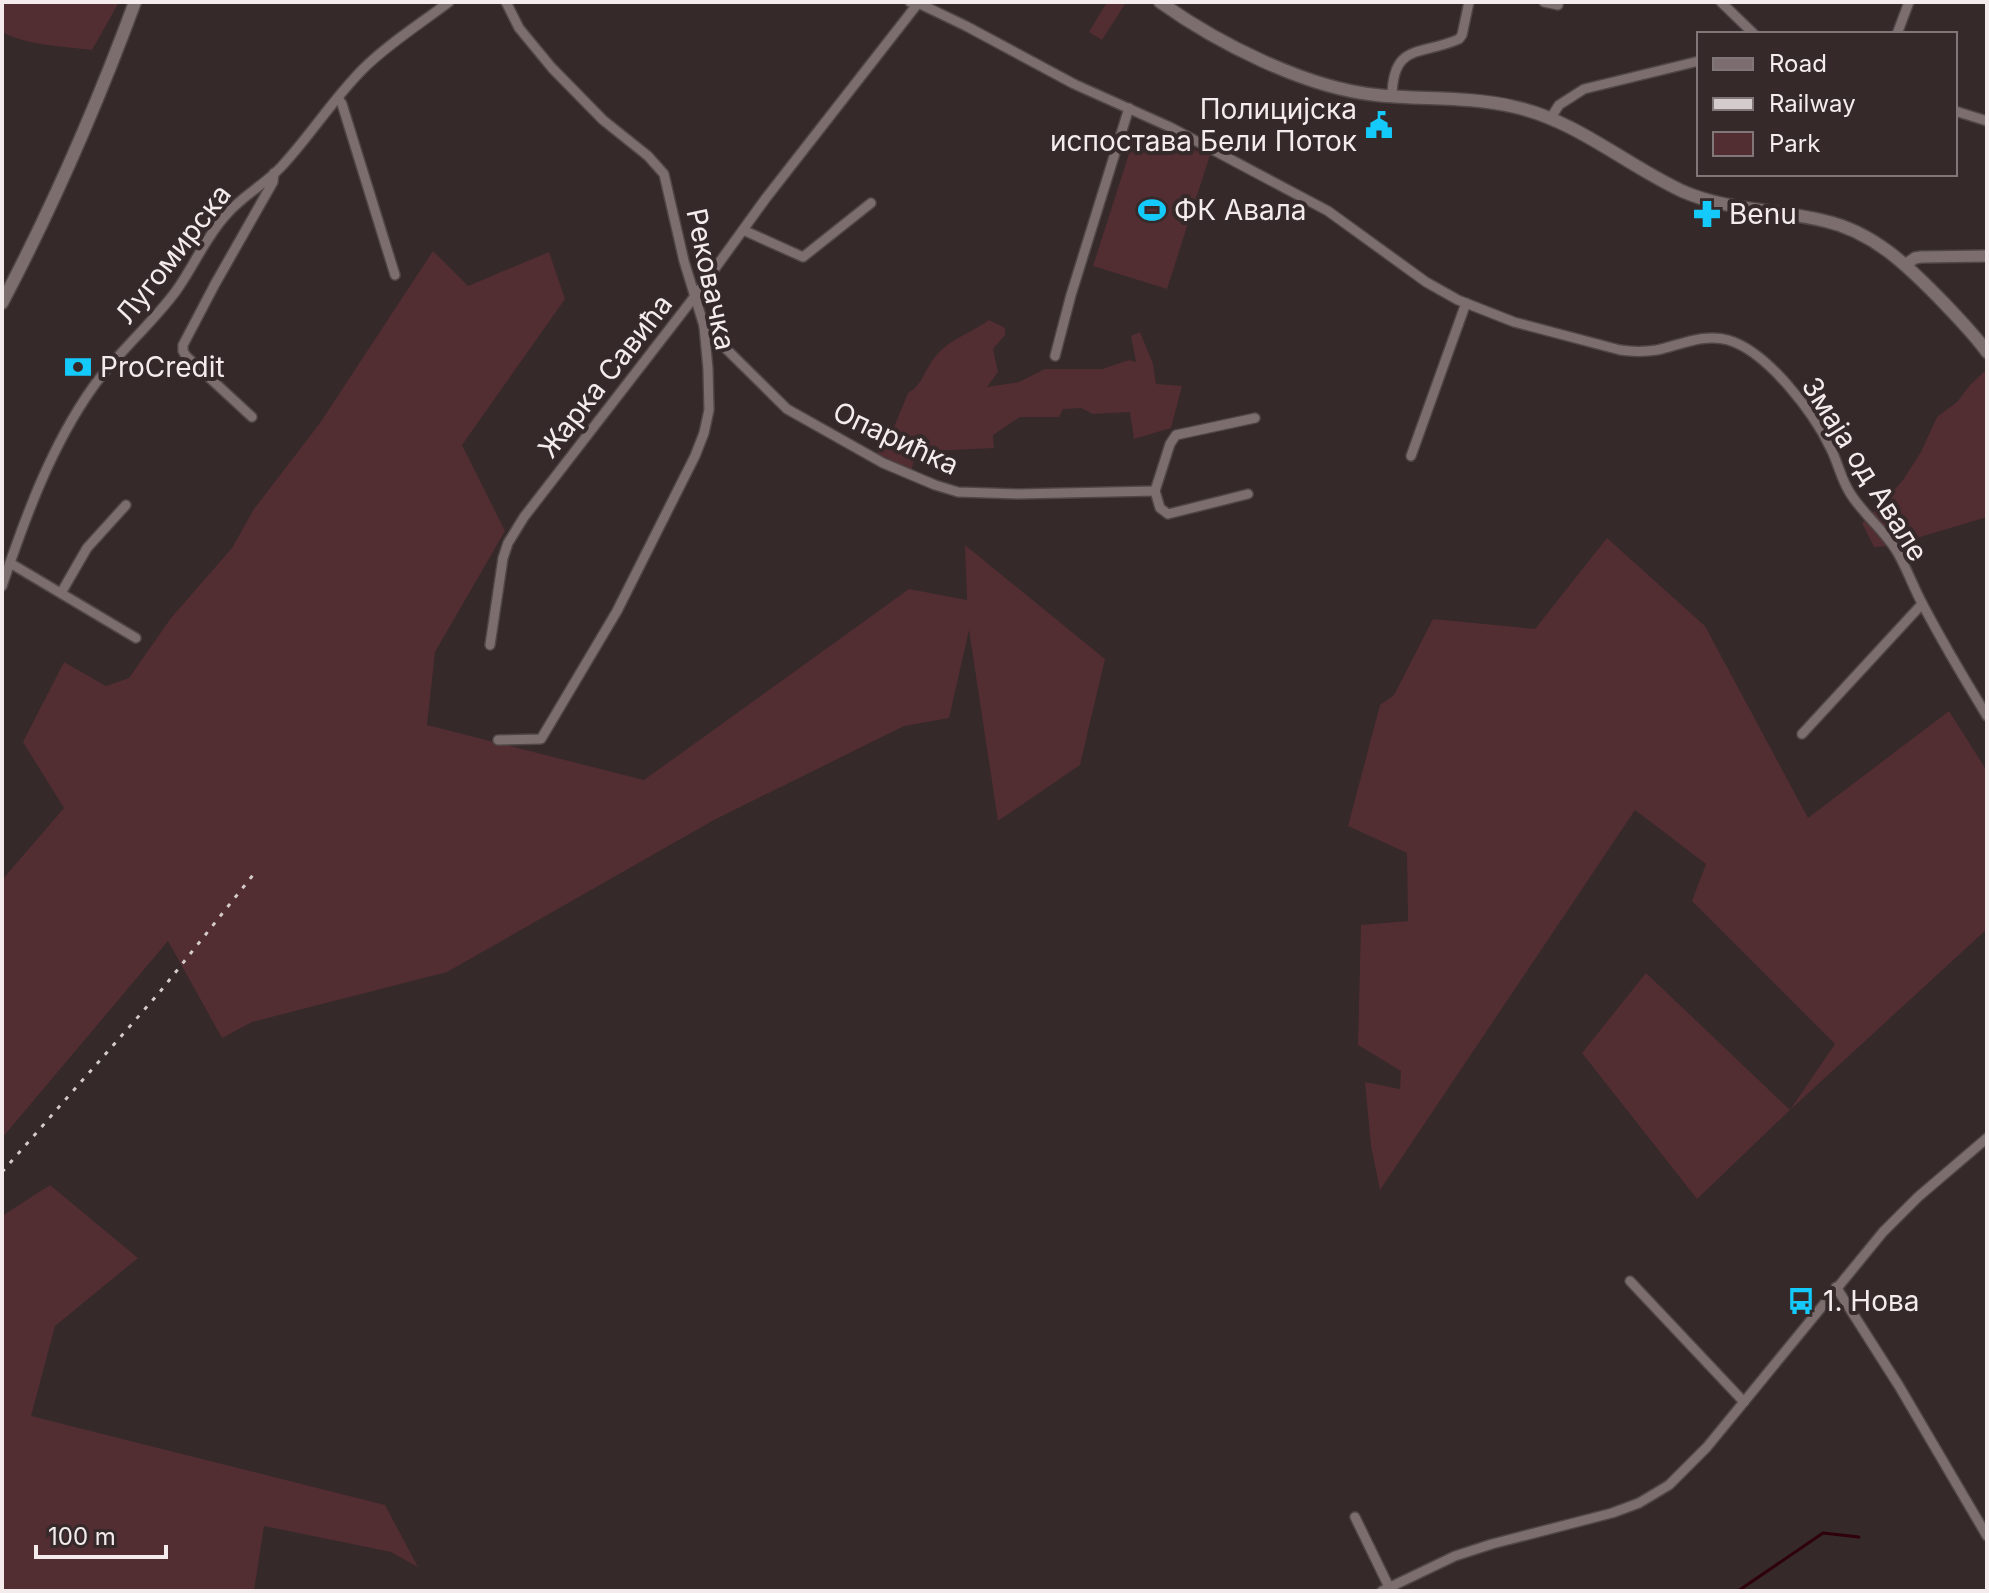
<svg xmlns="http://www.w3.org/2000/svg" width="1989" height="1593" font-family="Inter,sans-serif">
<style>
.green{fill:#522d31}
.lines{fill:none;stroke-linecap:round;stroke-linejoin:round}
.stream{stroke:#2f020b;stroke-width:3}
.minor-casing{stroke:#504646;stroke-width:12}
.tertiary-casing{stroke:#504646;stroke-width:14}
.secondary-casing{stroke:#504646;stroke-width:15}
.minor{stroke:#7c6e6f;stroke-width:9}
.tertiary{stroke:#7c6e6f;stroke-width:11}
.secondary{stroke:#7c6e6f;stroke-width:12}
.rail{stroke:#d4cbcb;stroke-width:3;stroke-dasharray:4 8;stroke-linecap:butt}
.labels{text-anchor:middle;stroke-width:8;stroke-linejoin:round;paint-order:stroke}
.poi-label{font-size:28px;fill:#f4ecec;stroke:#35292a;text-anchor:start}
.street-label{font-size:28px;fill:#f4ecec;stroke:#35292a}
</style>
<rect width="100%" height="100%" fill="#35292a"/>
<g class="green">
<path d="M 2,2 L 119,2 L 92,50 C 62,46 29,46 2,32 Z"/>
<polygon points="1107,2 1125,4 1102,40 1089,32"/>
<polygon points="1136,132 1210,155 1167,289 1093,266"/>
<polygon points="433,251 468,286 549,252 565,299 462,445 505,531 435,652 427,725 644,780 909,589 967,600 965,545 1105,659 1080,765 998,821 969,630 949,718 904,726 714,820 447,972 252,1022 222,1038 168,941 2,1138 2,880 64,808 23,742 64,662 106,686 129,678 171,618 232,548 254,509 320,423"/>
<path d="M 989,320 L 1005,328 L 1005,335 L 993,349 L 998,372 L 987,387 L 1019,382 L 1045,369 L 1102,369 L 1129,360 L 1136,362 L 1131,336 L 1140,332 L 1153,364 L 1156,384 L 1182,386 L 1171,428 L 1134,439 L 1130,412 L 1093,414 L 1081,408 L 1063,409 L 1059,417 L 1020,417 L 993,435 L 994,448 L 931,451 L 915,457 L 911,471 L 877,453 L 890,437 L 908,393 C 922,386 925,369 935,357 C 949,339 971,333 989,320 Z"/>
<polygon points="1987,369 1987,517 1890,546 1874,547 1862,523 1883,503 1903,480 1921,452 1937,417 1957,402 1970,385"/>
<polygon points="1607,538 1705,626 1808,818 1949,711 1987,771 1987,929 1790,1110 1697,1199 1582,1053 1646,973 1790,1110 1835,1044 1692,901 1706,864 1635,810 1380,1190 1371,1146 1365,1082 1400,1089 1401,1071 1358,1045 1361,925 1408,921 1407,853 1348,826 1380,705 1394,695 1433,619 1535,629"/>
<polygon points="50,1185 138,1258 55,1326 31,1416 385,1505 418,1567 391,1552 264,1526 254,1591 2,1591 2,1216"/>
</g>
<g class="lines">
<polyline class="stream" points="1738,1591 1823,1533 1859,1537"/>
<g class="minor-casing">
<g id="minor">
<path d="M 910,2 L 918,3 L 966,26 L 1074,84 L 1170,127 L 1294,193 L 1328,211 L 1426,282 L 1458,300 L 1514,322 L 1620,350 C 1633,352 1644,352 1657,350 C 1680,345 1704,333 1728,340 C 1767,351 1814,413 1831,449 C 1838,463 1841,479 1850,493 C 1863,514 1883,529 1896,550 C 1907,568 1913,587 1923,605 C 1943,643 1965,680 1987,716"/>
<polyline points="1544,2 1558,5"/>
<polyline points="1721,2 1754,34"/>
<polyline points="1897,34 1909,2"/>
<path d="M 1392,96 C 1393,42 1421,56 1459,39 L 1462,35 L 1469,2"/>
<polyline points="338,98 342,104 395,275"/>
<polyline points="1955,111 1987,121"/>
<polyline points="1550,119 1559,105 1584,89 1699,61"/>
<polyline points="743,230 803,257 871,203"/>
<polyline points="704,327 787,409 883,463 935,485 958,492 1018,494 1155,491"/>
<polyline points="1055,356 1071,295 1129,108"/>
<polyline points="252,417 186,356 183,351 183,345 215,284 273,182 274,173"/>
<polyline points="1411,456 1466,303"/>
<polyline points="1248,494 1168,514 1160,508 1155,491 1170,444 1176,435 1255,418"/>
<polyline points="10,563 136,638"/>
<path d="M 2,586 C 25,518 51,446 93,387 C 117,353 151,325 176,291 C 194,266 205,238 226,215 C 242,196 264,185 281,167 C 310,136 333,99 363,69 C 388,44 420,24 449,2"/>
<polyline points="61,593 87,548 126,505"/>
<polyline points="490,645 503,558 508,543 524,517 695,296 766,198 919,2"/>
<polyline points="1802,734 1922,604"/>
<polyline points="498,740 541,739 617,611 695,456 704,433 709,410 708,369 704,326 684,261 664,174 648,156 603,120 552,68 519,28 506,2"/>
<polyline points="1630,1281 1744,1402"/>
<polyline points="1836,1287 1899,1386 1987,1536"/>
<polyline points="1355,1517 1389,1587"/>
<polyline points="1382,1591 1455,1556 1492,1544 1612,1513 1639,1503 1669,1485 1707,1447 1883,1232 1918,1197 1987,1138"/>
</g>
</g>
<g class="tertiary-casing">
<polyline id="tertiary" points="1905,265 1915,258 1921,257 1987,256"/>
</g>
<g class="secondary-casing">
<g id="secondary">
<path d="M 1160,2 C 1217,43 1306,88 1376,95 C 1422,100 1469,96 1515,107 C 1577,121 1626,165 1682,191 C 1727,211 1777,209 1825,221 C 1874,232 1909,267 1943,302 C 1958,318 1974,334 1987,352"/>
<path d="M 2,303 C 53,206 97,105 135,2"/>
</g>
</g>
<use href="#minor" class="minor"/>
<use href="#tertiary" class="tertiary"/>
<use href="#secondary" class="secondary"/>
<polyline class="rail" points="2,1172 159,993 253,875"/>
</g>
<defs>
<g id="civic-bare" transform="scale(2.16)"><path d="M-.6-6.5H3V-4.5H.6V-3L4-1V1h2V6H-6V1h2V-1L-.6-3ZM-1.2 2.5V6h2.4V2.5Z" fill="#13cafb" stroke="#35292a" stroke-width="2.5" paint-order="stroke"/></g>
<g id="stadium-bare" transform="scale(2.16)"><path d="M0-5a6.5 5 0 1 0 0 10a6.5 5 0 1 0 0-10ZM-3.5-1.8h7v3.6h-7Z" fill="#13cafb" stroke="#35292a" stroke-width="2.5" paint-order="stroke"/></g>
<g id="pharmacy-bare" transform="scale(2.16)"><path d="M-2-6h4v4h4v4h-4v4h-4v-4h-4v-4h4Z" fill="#13cafb" stroke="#35292a" stroke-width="2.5" paint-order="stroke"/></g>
<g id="bank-bare" transform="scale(2.16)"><path d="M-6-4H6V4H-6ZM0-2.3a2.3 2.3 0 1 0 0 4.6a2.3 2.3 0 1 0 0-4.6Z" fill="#13cafb" stroke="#35292a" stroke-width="2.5" paint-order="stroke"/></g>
<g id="bus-bare" transform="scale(2.16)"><path d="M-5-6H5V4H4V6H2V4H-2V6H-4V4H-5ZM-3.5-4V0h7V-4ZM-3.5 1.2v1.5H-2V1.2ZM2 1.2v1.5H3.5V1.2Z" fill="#13cafb" stroke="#35292a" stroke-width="2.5" paint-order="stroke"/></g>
</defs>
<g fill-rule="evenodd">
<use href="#civic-bare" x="1379" y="125"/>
<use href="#stadium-bare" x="1152" y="210"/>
<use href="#pharmacy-bare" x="1707" y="214"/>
<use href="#bank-bare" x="78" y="367"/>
<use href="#bus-bare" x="1801" y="1301"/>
</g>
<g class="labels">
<g class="poi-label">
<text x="1357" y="119" text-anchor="end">Полицијска<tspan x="1357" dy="32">испостава Бели Поток</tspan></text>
<text x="1174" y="220">ФК Авала</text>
<text x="1729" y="224">Benu</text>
<text x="100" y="377">ProCredit</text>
<text x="1823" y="1311">1. Нова</text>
</g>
<g class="street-label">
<text transform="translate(173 254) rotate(-52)" y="10">Лугомирска</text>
<text transform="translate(711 279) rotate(78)" y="10">Рековачка</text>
<text transform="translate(605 376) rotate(-52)" y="10">Жарка Савића</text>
<text transform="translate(896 438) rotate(25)" y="10">Опарићка</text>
<text transform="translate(1865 469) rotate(58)" y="10">Змаја од Авале</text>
</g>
</g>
<rect width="1989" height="1593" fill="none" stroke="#f4ecec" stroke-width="8"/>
<rect x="1697" y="32" width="260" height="144" fill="#35292a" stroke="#817778" stroke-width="2"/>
<rect x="1713" y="58" width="40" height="12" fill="#7c6e6f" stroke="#817778" stroke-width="2"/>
<text x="1769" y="72" font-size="24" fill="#f4ecec">Road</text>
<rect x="1713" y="98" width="40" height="12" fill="#d4cbcb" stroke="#817778" stroke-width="2"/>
<text x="1769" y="112" font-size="24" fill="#f4ecec">Railway</text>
<rect x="1713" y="132" width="40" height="24" fill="#522d31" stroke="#817778" stroke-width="2"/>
<text x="1769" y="152" font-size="24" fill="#f4ecec">Park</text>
<path d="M36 1545v12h130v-12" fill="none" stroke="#f4ecec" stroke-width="4"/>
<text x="48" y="1545" font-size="24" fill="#f4ecec" stroke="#35292a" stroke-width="6" paint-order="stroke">100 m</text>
</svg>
